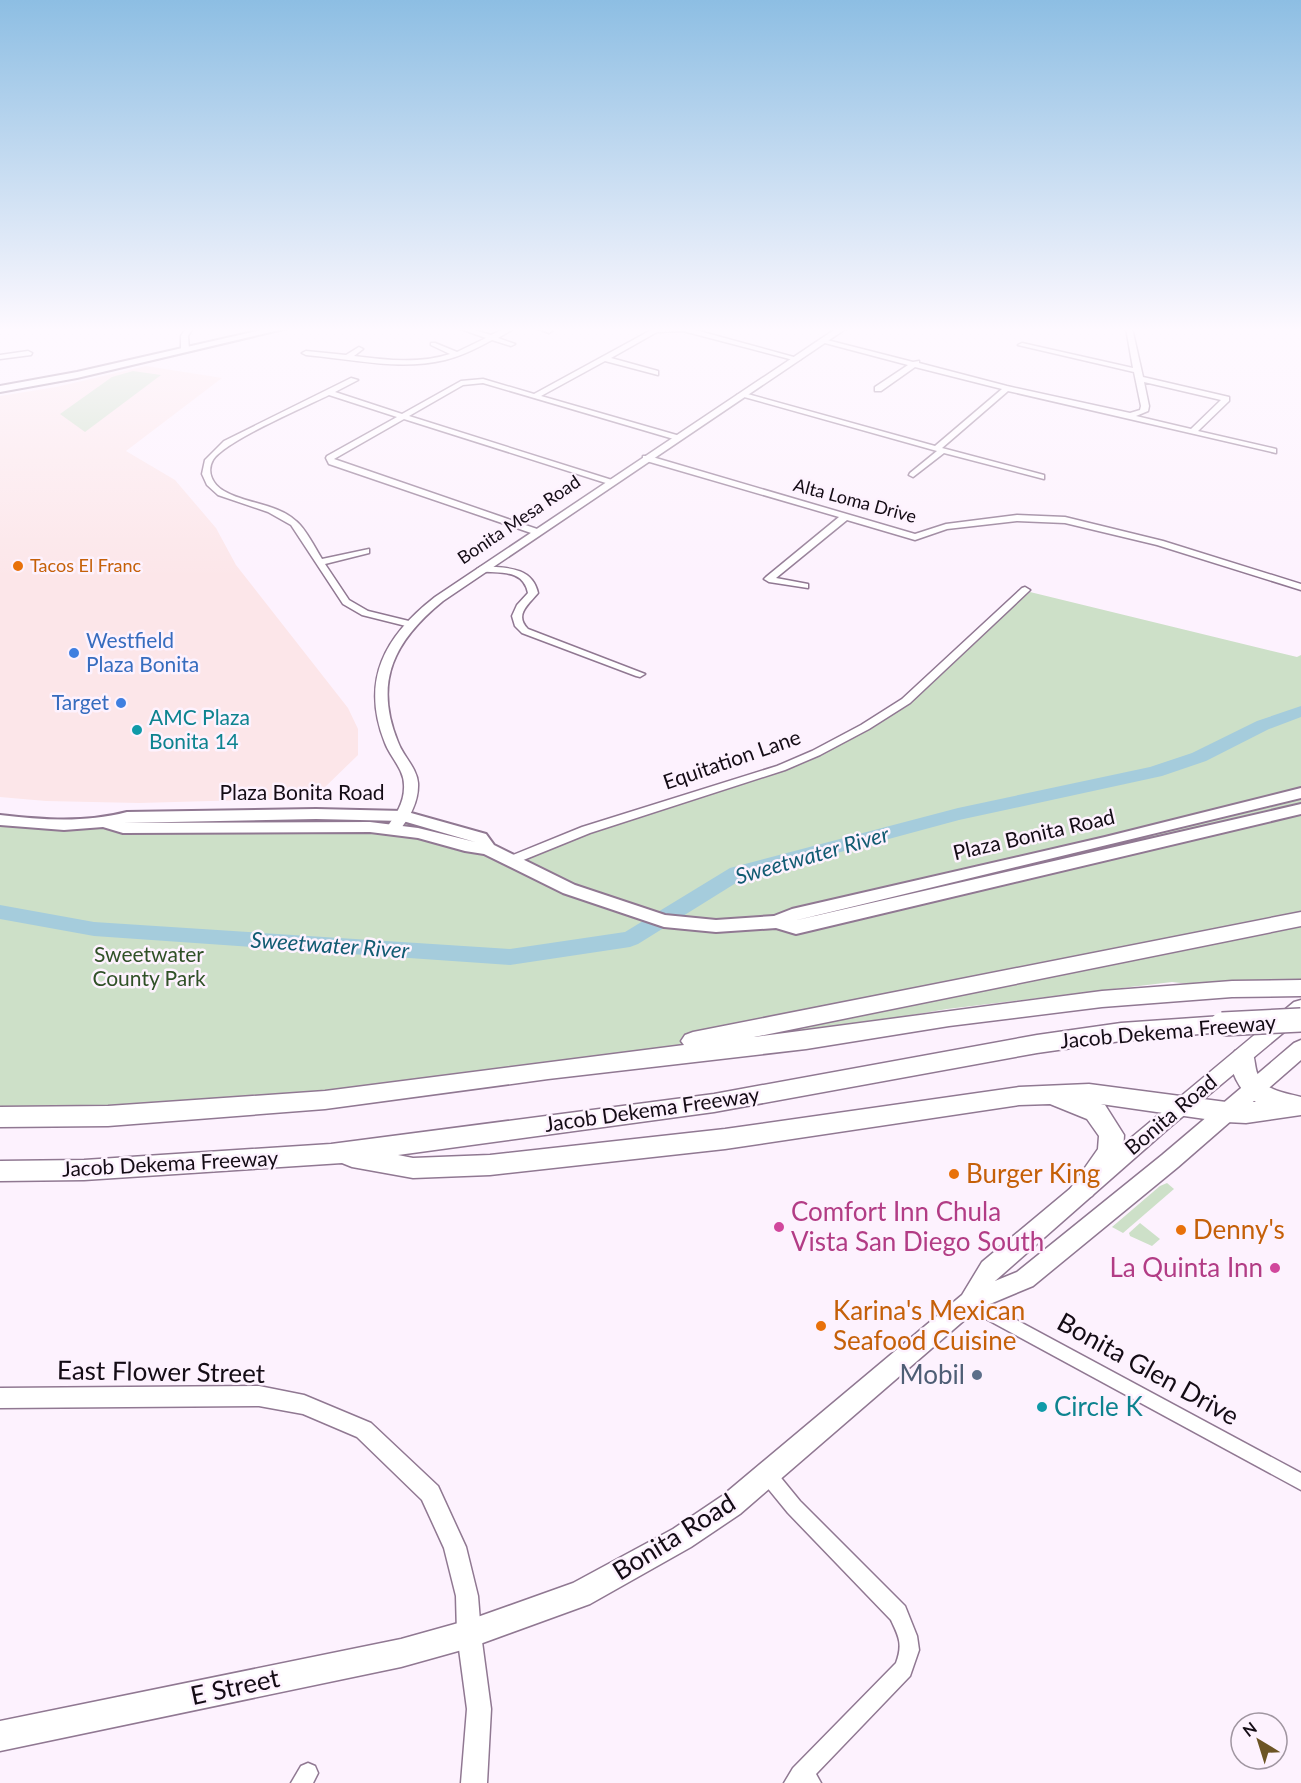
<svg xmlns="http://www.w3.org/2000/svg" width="1301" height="1783" font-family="Lato,sans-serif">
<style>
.commercial{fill:#fce6e9}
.green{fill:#cde0c8}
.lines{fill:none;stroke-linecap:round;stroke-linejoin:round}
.river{fill:#a5ccdc;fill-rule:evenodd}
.minor-casing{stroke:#907892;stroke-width:3}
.tertiary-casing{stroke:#907892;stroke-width:3}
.secondary-casing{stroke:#907892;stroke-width:4}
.primary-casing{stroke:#907892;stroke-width:3}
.motorway-casing{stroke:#907892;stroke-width:3}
.minor{fill:#fff;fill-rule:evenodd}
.tertiary{fill:#fff;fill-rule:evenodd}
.secondary{fill:#fff;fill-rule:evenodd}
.primary{fill:#fff;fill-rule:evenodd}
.motorway{fill:#fff;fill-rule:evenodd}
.motorway-bridge-casing{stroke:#907892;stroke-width:26;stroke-linecap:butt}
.motorway-bridge{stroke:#fff;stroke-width:23}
.food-dot{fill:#e8710a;stroke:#fdf2fe;stroke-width:2}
.shop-dot{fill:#3f7fe0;stroke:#fdf2fe;stroke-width:2}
.culture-dot{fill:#0f9aa8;stroke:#fdf2fe;stroke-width:2}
.hotel-dot{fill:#d1479c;stroke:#fdf2fe;stroke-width:2}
.service-dot{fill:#5c6f8a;stroke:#fdf2fe;stroke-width:2}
.labels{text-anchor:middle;stroke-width:5;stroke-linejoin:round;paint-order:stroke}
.far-street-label{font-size:18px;fill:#140c15;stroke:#fdf2fe}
.far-food-label{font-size:18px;fill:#c56008;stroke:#fdf2fe;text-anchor:start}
.shop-label{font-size:21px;fill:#366cbe;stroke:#fdf2fe;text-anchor:start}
.culture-label{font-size:21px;fill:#0d838f;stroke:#fdf2fe;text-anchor:start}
.street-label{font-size:21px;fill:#140c15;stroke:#fdf2fe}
.park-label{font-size:21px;fill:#305127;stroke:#fdf2fe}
.water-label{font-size:22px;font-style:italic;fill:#115b72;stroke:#fdf2fe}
.near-food-label{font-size:26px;fill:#c56008;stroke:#fdf2fe;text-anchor:start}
.near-hotel-label{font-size:26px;fill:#b23c85;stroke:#fdf2fe;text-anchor:start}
.near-street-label{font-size:26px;fill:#140c15;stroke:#fdf2fe}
.near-service-label{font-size:26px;fill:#4e5e75;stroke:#fdf2fe;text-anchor:end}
.near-culture-label{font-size:26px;fill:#0d838f;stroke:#fdf2fe;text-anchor:start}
</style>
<rect width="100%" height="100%" fill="#fdf2fe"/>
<polygon class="commercial" points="146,366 222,378 126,451 175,480 216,528 236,565 348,708 358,729 358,755 322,790 279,799 139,803 46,801 0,797 0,396 56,387"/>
<g class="green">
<polygon points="133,371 161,375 85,432 60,414 112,377"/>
<polygon points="1030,592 1297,657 1301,655 1301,980 1232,989 1172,982 947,1009 803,1034 328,1100 0,1117 0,820 34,822 350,818 403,820 457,835 485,846 517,863 587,829 804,758 919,694 977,637"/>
<polygon points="1167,1183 1174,1189 1123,1233 1112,1227 1160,1186"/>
<polygon points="1140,1223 1160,1239 1152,1246 1130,1236 1129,1233"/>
</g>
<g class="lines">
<polygon class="river" points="1301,706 1301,717 1269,729 1206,761 1162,776 959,820 744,878 638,944 630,947 510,965 94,936 0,919 0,905 94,922 510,949 625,932 730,868 958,808 1150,767 1192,753 1257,721"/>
<g class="minor-casing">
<g id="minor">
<polygon points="186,328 193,328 188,336 189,349 185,351 181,349 181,336"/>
<path d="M 458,328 L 468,328 L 491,335 L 506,328 L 515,328 L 498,338 L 515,344 L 511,346 L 492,340 C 477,348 462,356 445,360 C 399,371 352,359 306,355 L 302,353 L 306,351 L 346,355 L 359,347 L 363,349 L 354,356 C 386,360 419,364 450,354 L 431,345 L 431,343 L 435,343 L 457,352 L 486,338 Z"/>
<polygon points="536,328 547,328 552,331 549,333"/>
<path d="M 655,328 L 688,328 L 801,359 L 797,361 L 683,331 L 657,332 L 611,358 L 658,371 L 658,375 L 605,361 L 541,396 L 680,436 L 681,438 L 677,440 L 483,383 L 463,385 L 409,416 L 612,480 L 612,484 L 609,484 L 404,419 L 334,459 L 540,530 L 540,534 L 534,534 L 329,464 L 326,458 L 327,456 L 397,417 L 329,395 C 305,407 225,441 213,460 C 206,472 213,485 224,491 C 246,504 276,503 296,521 C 306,529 315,548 322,559 L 369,549 L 369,553 L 325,564 L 349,600 L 368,611 L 413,622 L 413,626 L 410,627 L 362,615 L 343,604 L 291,525 L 268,512 L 218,495 L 207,485 L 202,474 L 205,460 L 224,441 L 351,378 L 358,380 L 335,392 L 402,414 L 461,381 L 483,379 L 534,394 Z"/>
<path d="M 1126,328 L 1132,328 L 1143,377 L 1229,397 L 1229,401 L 1198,431 L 1276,449 L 1276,453 L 1008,391 L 942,448 L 1044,475 L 1044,479 L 944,453 L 913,477 L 909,475 L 910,473 L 937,451 L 737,395 L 744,393 L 935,446 L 1002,389 L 915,367 L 881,391 L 875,391 L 875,387 L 908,365 L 821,342 L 819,341 L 823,339 L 913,362 L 919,361 L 919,363 L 1007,386 L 1130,413 L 1140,410 L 1141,406 L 1134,372 L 1018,345 L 1022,343 L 1133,368 ZM 1144,382 L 1221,400 L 1191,429 L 1136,416 L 1148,411 L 1149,406 Z"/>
<polygon points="28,351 32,353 31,355 0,359 0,355"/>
<polygon points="643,456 649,456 915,534 946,524 1017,515 1065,517 1163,541 1301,584 1301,590 1157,545 1065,523 1017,521 947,529 915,540 847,520 776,578 808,584 808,588 769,582 764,579 766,577 839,517 643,460"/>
<path d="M 482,566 C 505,568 532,566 538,593 C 528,605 514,615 528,629 L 645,674 L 640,677 L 636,676 L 522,633 L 515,626 L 512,616 L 517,605 L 528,593 C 523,568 498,574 479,571 L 477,569 Z"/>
<polygon points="1025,587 1030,590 1028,592 910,703 869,729 820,755 785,770 590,833 516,863 512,864 506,860 508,857 582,827 777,766 812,751 861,725 902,699 1022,588"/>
<polygon points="970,1295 1301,1473 1301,1490 964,1307 962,1302 964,1297"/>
<path d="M 767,1466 L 773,1468 L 800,1501 L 905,1606 L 917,1636 L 919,1650 L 910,1676 L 816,1774 L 821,1783 L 784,1783 L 793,1768 L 896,1663 C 903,1644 899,1637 891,1620 L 788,1513 L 761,1480 L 758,1474 L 761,1468 Z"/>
<polygon points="308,1763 315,1766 318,1773 313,1783 291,1783 301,1766"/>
</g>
</g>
<g class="tertiary-casing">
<g id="tertiary">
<path d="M 837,328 L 847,328 L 443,601 C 395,640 373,681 398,742 C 403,756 417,768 418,783 C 419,802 409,819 397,833 L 387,833 L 385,830 C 395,816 405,803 404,785 C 404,769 390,757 385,743 C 360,680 385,636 435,597 Z"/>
<polygon points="259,1386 304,1395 371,1423 438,1486 466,1547 478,1596 481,1634 491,1709 487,1783 461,1783 467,1709 457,1634 456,1596 444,1548 422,1500 357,1437 303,1414 259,1406 0,1408 0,1388"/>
</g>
</g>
<g class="secondary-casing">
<g id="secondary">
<polygon points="270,328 288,328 77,378 0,392 0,386 77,372"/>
<path d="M 1301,788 L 1301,798 L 793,921 L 1301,804 L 1301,814 L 796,934 L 776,928 L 716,932 L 664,927 L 563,893 L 484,854 L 465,851 L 418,838 L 370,832 L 123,833 L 103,827 L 64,830 L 0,825 L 0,815 C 43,820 85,823 127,812 L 316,809 L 404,811 L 486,834 L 494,845 L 575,885 L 665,915 L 716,920 L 774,916 L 792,909 L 1105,837 ZM 316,819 L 403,821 L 475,842 L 418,828 L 370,822 L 123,823 Z"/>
</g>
</g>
<g class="primary-casing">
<polygon id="primary" points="1301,1000 1301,1018 1170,1127 995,1281 1017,1272 1162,1155 1294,1043 1301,1040 1301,1060 1178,1167 1033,1286 978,1309 968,1317 740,1514 691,1547 590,1604 469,1648 401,1667 0,1751 0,1721 401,1639 469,1620 573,1583 673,1529 722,1496 962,1295 982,1262 1294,1002"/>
</g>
<g class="motorway-casing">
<g id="motorway">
<polygon points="1301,912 1301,926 754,1037 1102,991 1232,981 1301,980 1301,996 1232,997 1102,1007 949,1026 806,1049 548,1079 325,1109 108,1126 0,1127 0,1107 108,1106 325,1091 684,1045 681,1041 685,1035 693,1032"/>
<path d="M 1222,1016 L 1230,1018 L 1234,1024 L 1230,1030 L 1222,1032 L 1121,1041 L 1037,1053 L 714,1112 L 398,1155 L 413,1158 L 490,1155 L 725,1129 L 1019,1087 L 1089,1084 L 1226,1102 L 1256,1102 C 1241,1092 1225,1069 1235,1051 L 1243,1048 L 1251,1051 C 1256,1058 1254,1067 1258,1075 C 1265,1091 1286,1093 1301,1097 L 1301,1115 L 1246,1123 L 1226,1122 L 1101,1104 L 1105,1105 L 1124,1135 L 1123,1151 L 1119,1158 L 1092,1196 L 1083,1200 L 1074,1196 L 1070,1189 L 1098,1149 L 1099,1136 L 1087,1119 L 1050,1104 L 1019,1105 L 725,1149 L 490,1175 L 413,1178 L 352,1167 L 342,1163 L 84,1180 L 0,1181 L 0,1161 L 84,1160 L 331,1144 L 714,1094 L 1037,1035 L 1121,1023 Z"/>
</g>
</g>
<use href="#minor" class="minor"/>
<use href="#tertiary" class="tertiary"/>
<use href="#secondary" class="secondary"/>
<use href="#primary" class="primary"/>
<use href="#motorway" class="motorway"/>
<g class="motorway-bridge-casing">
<polyline id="motorway-bridge" points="1222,1024 1301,1020"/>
</g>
<use href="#motorway-bridge" class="motorway-bridge"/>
</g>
<linearGradient id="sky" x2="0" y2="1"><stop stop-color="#8dbee3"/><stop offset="0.57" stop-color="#fef9ff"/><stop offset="1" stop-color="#fef9ff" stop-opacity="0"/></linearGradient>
<rect width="1301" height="578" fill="url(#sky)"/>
<g class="food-dot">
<circle cx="18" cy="566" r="6"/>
<circle cx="954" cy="1174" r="6"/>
<circle cx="1181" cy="1230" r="6"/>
<circle cx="821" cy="1326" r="6"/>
</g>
<g class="shop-dot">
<circle cx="74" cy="653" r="6"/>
<circle cx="121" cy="703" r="6"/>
</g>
<g class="culture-dot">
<circle cx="137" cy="730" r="6"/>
<circle cx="1042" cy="1407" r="6"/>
</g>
<g class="hotel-dot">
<circle cx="779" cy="1227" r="6"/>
<circle cx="1275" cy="1268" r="6"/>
</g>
<circle class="service-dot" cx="977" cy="1375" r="6"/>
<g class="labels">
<g class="far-street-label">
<text transform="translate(855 501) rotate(15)" y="6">Alta Loma Drive</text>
<text transform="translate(519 520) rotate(-34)" y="6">Bonita Mesa Road</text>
</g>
<g class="far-food-label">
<text x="30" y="572">Tacos El Franc</text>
</g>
<g class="shop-label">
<text x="86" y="648">Westfield<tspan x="86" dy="24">Plaza Bonita</tspan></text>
<text x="109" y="710" text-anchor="end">Target</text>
</g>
<g class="culture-label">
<text x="149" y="725">AMC Plaza<tspan x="149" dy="24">Bonita 14</tspan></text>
</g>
<g class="street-label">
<text transform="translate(732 760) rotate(-19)" y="7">Equitation Lane</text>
<text x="302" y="800">Plaza Bonita Road</text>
<text transform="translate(1034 835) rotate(-13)" y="7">Plaza Bonita Road</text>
<text transform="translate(1168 1032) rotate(-5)" y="7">Jacob Dekema Freeway</text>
<text transform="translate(652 1110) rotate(-8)" y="7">Jacob Dekema Freeway</text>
<text transform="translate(1171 1115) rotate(-40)" y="7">Bonita Road</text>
<text transform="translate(170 1164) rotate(-3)" y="7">Jacob Dekema Freeway</text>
</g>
<g class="park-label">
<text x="149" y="962">Sweetwater<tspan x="149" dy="24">County Park</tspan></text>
</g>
<g class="water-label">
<text transform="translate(812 855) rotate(-16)" y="8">Sweetwater River</text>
<text transform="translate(330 945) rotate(4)" y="8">Sweetwater River</text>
</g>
<g class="near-food-label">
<text x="966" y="1183">Burger King</text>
<text x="1193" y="1239">Denny's</text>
<text x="833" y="1320">Karina's Mexican<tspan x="833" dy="30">Seafood Cuisine</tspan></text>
</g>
<g class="near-hotel-label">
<text x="791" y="1221">Comfort Inn Chula<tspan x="791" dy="30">Vista San Diego South</tspan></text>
<text x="1263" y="1277" text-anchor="end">La Quinta Inn</text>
</g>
<g class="near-street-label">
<text transform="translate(1148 1369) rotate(29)" y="9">Bonita Glen Drive</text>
<text transform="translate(161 1372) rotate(1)" y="9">East Flower Street</text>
<text transform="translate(674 1537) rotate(-32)" y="9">Bonita Road</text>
<text transform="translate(235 1687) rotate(-12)" y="9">E Street</text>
</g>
<g class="near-service-label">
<text x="965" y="1384">Mobil</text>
</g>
<g class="near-culture-label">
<text x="1054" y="1416">Circle K</text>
</g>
</g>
<g transform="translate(1259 1741) rotate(322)"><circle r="28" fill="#fdf2fe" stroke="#a096a1" stroke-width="1.5"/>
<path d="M0-4.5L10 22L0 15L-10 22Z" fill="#6c5525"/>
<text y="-9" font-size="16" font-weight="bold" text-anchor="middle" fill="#140c15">N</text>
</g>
</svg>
